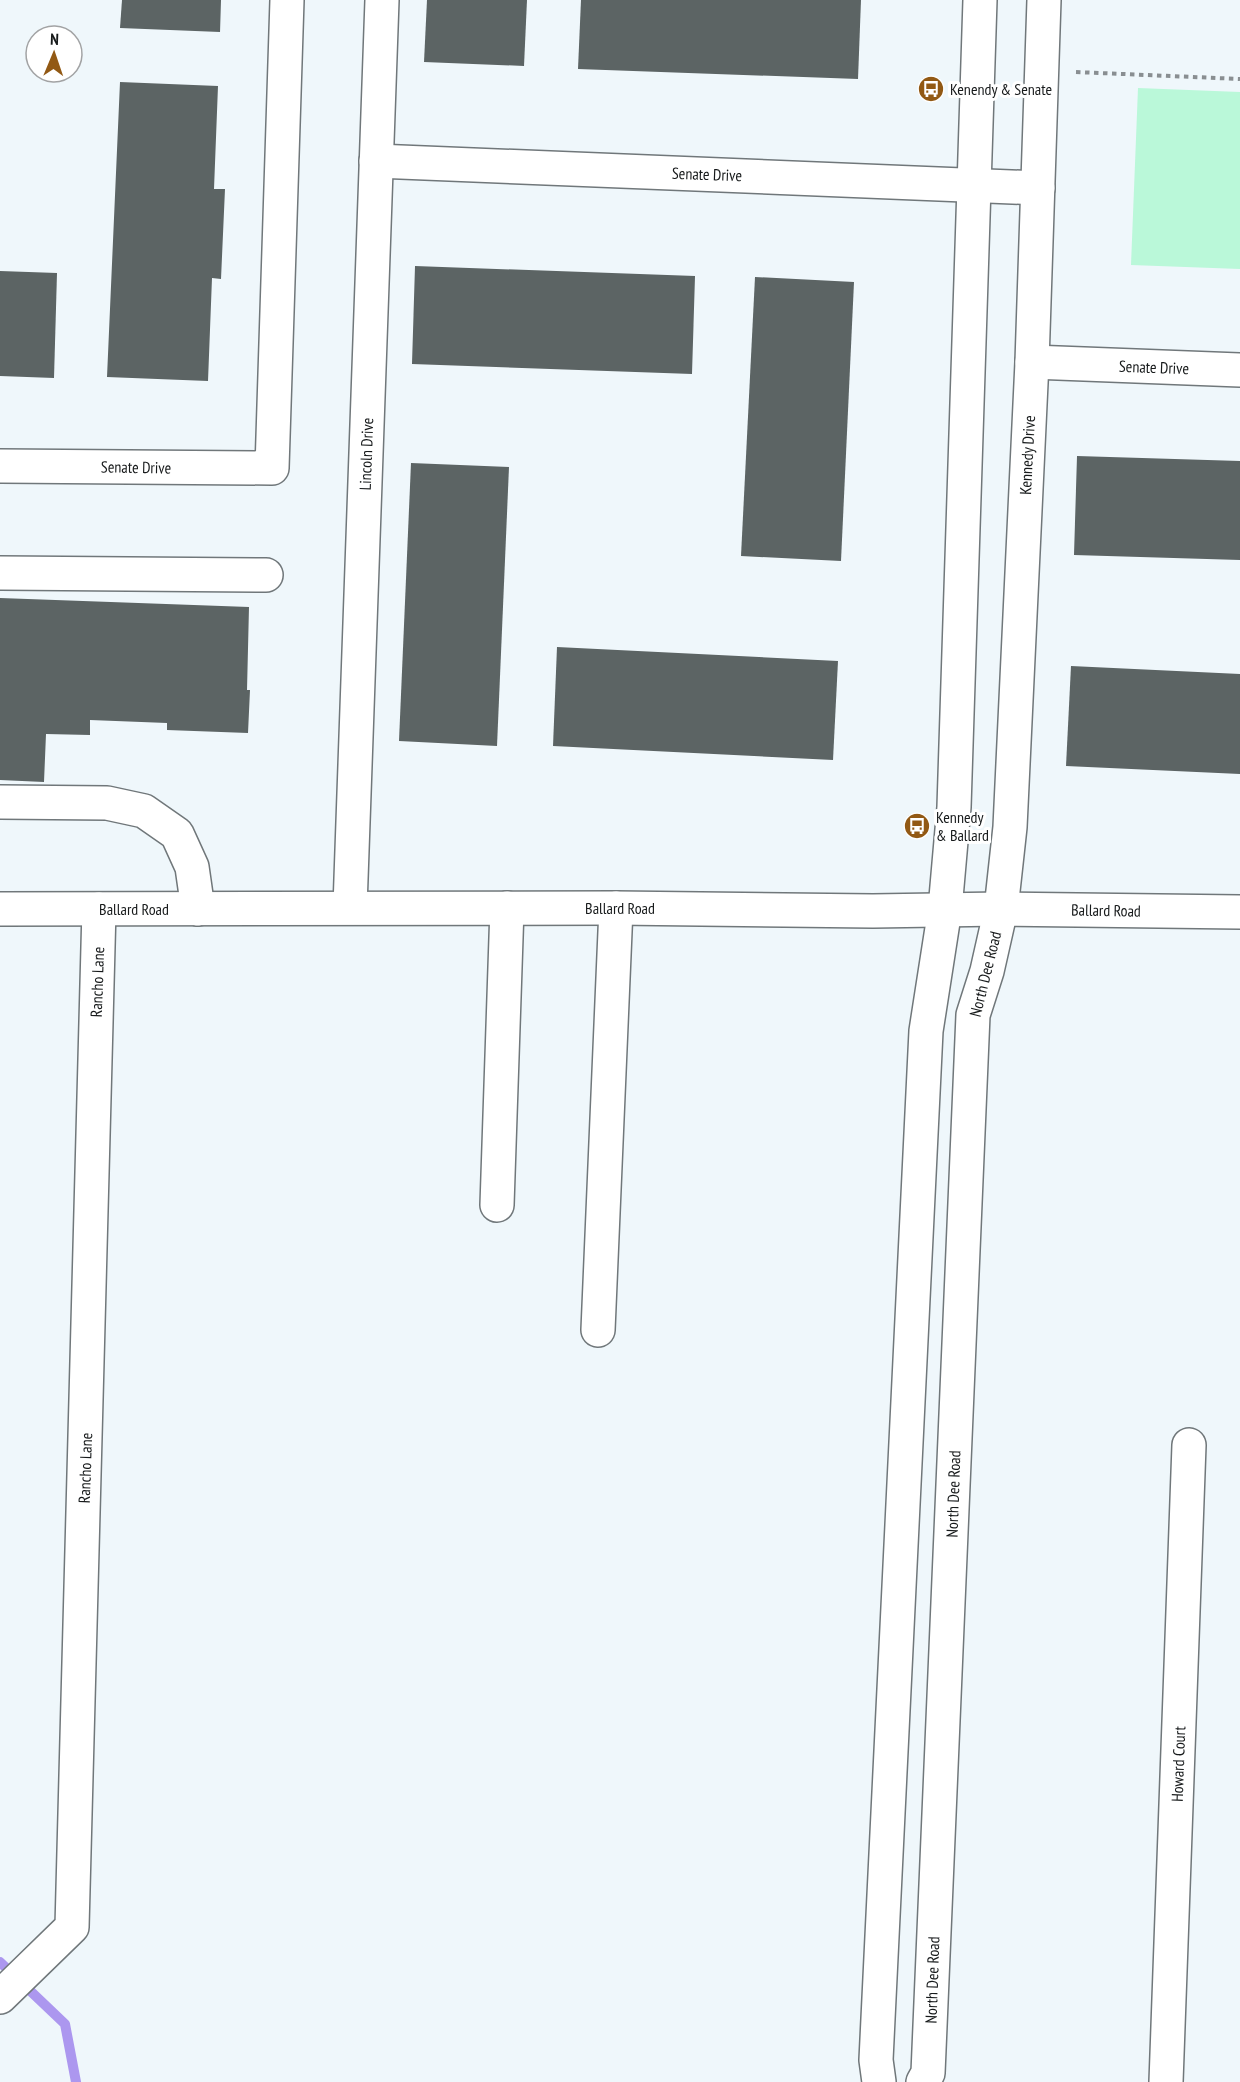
<svg xmlns="http://www.w3.org/2000/svg" width="1240" height="2082" font-family="'PT Sans Narrow',sans-serif">
<style>
.green{fill:#baf8d9}
.lines{fill:none;stroke-linecap:round;stroke-linejoin:round}
.stream{stroke:#ac97ef;stroke-width:10}
.building{fill:#5c6464}
.minor-casing{stroke:#70777a;stroke-width:36}
.path{stroke:#898e91;stroke-width:4;stroke-dasharray:4.5 4.5;stroke-linecap:butt}
.minor{stroke:#fff;stroke-width:33}
.labels{text-anchor:middle;stroke-width:6;stroke-linejoin:round;paint-order:stroke}
.poi-label{font-size:16px;fill:#171a1b;stroke:#fff;text-anchor:start}
.street-label{font-size:16px;fill:#171a1b;stroke:#fff}
</style>
<rect width="100%" height="100%" fill="#eff7fb"/>
<polygon class="green" points="1138,88 1240,92 1240,269 1131,265"/>
<g class="lines">
<polyline class="stream" points="0,1962 65,2024 76,2082"/>
</g>
<g class="building">
<polygon points="122,0 221,0 220,32 120,28"/>
<polygon points="427,0 527,0 524,66 424,62"/>
<polygon points="581,0 861,0 858,79 578,69"/>
<polygon points="120,82 218,86 214,189 225,189 221,279 212,278 208,381 107,377"/>
<polygon points="415,266 695,276 692,374 412,364"/>
<polygon points="0,271 57,273 54,378 0,376"/>
<polygon points="755,277 854,282 841,561 741,556"/>
<polygon points="1077,456 1240,461 1240,560 1074,555"/>
<polygon points="411,463 509,467 497,746 399,741"/>
<polygon points="0,598 249,607 247,690 250,690 248,733 167,730 167,723 90,720 90,735 46,734 44,782 0,780"/>
<polygon points="557,647 838,661 833,760 553,746"/>
<polygon points="1071,666 1240,674 1240,774 1066,766"/>
</g>
<g class="lines">
<g class="minor-casing">
<g id="minor">
<polyline points="376,161 1038,188"/>
<polyline points="1032,362 1240,370"/>
<polyline points="0,466 272,468 287,0"/>
<polyline points="0,573 266,575"/>
<polyline points="0,802 107,803 144,811 177,834 192,867 198,909"/>
<polyline points="350,907 382,0"/>
<polyline points="0,909 616,908 873,911 1001,909 1240,912"/>
<polyline points="497,1205 507,908"/>
<polyline points="598,1330 616,908"/>
<polyline points="0,1997 72,1927 99,909"/>
<polyline points="879,2082 876,2060 926,1031 945,909 954,807 980,0"/>
<polyline points="923,2082 928,2073 973,1015 987,971 1001,909 1010,827 1032,362 1044,0"/>
<polyline points="1166,2082 1189,1445"/>
</g>
</g>
<polyline class="path" points="1076,72 1240,79"/>
<use href="#minor" class="minor"/>
</g>
<defs>
<g id="bus-disc" transform="scale(1.35)"><circle r="9.5" fill="#925914" stroke="#fff"/><path d="M-5-6H5V4H4V6H2V4H-2V6H-4V4H-5ZM-3.5-4V0h7V-4ZM-3.5 1.2v1.5H-2V1.2ZM2 1.2v1.5H3.5V1.2Z" fill="#fff"/></g>
</defs>
<g fill-rule="evenodd">
<use href="#bus-disc" x="931" y="89"/>
<use href="#bus-disc" x="917" y="826"/>
</g>
<g class="labels">
<g class="poi-label">
<text x="950" y="95">Kenendy &amp; Senate</text>
<text x="936" y="823">Kennedy<tspan x="936" dy="18">&amp; Ballard</tspan></text>
</g>
<g class="street-label">
<text transform="translate(707 174) rotate(2)" y="6">Senate Drive</text>
<text transform="translate(1154 367) rotate(2)" y="6">Senate Drive</text>
<text transform="translate(366 454) rotate(-88)" y="6">Lincoln Drive</text>
<text transform="translate(1027 455) rotate(-87)" y="6">Kennedy Drive</text>
<text transform="translate(136 467) rotate(1)" y="6">Senate Drive</text>
<text x="620" y="914">Ballard Road</text>
<text x="134" y="915">Ballard Road</text>
<text transform="translate(1106 910) rotate(1)" y="6">Ballard Road</text>
<text transform="translate(985 974) rotate(-76)" y="6">North Dee Road</text>
<text transform="translate(97 982) rotate(-88)" y="6">Rancho Lane</text>
<text transform="translate(85 1468) rotate(-88)" y="6">Rancho Lane</text>
<text transform="translate(953 1494) rotate(-88)" y="6">North Dee Road</text>
<text transform="translate(1178 1764) rotate(-88)" y="6">Howard Court</text>
<text transform="translate(932 1980) rotate(-88)" y="6">North Dee Road</text>
</g>
</g>
<g transform="translate(54 54) rotate(2)"><circle r="28" fill="#ffffff" stroke="#a2a3a4" stroke-width="1.5"/>
<path d="M0-4.5L10 22L0 15L-10 22Z" fill="#925914"/>
<text y="-9" font-size="16" font-weight="bold" text-anchor="middle" fill="#171a1b">N</text>
</g>
</svg>
